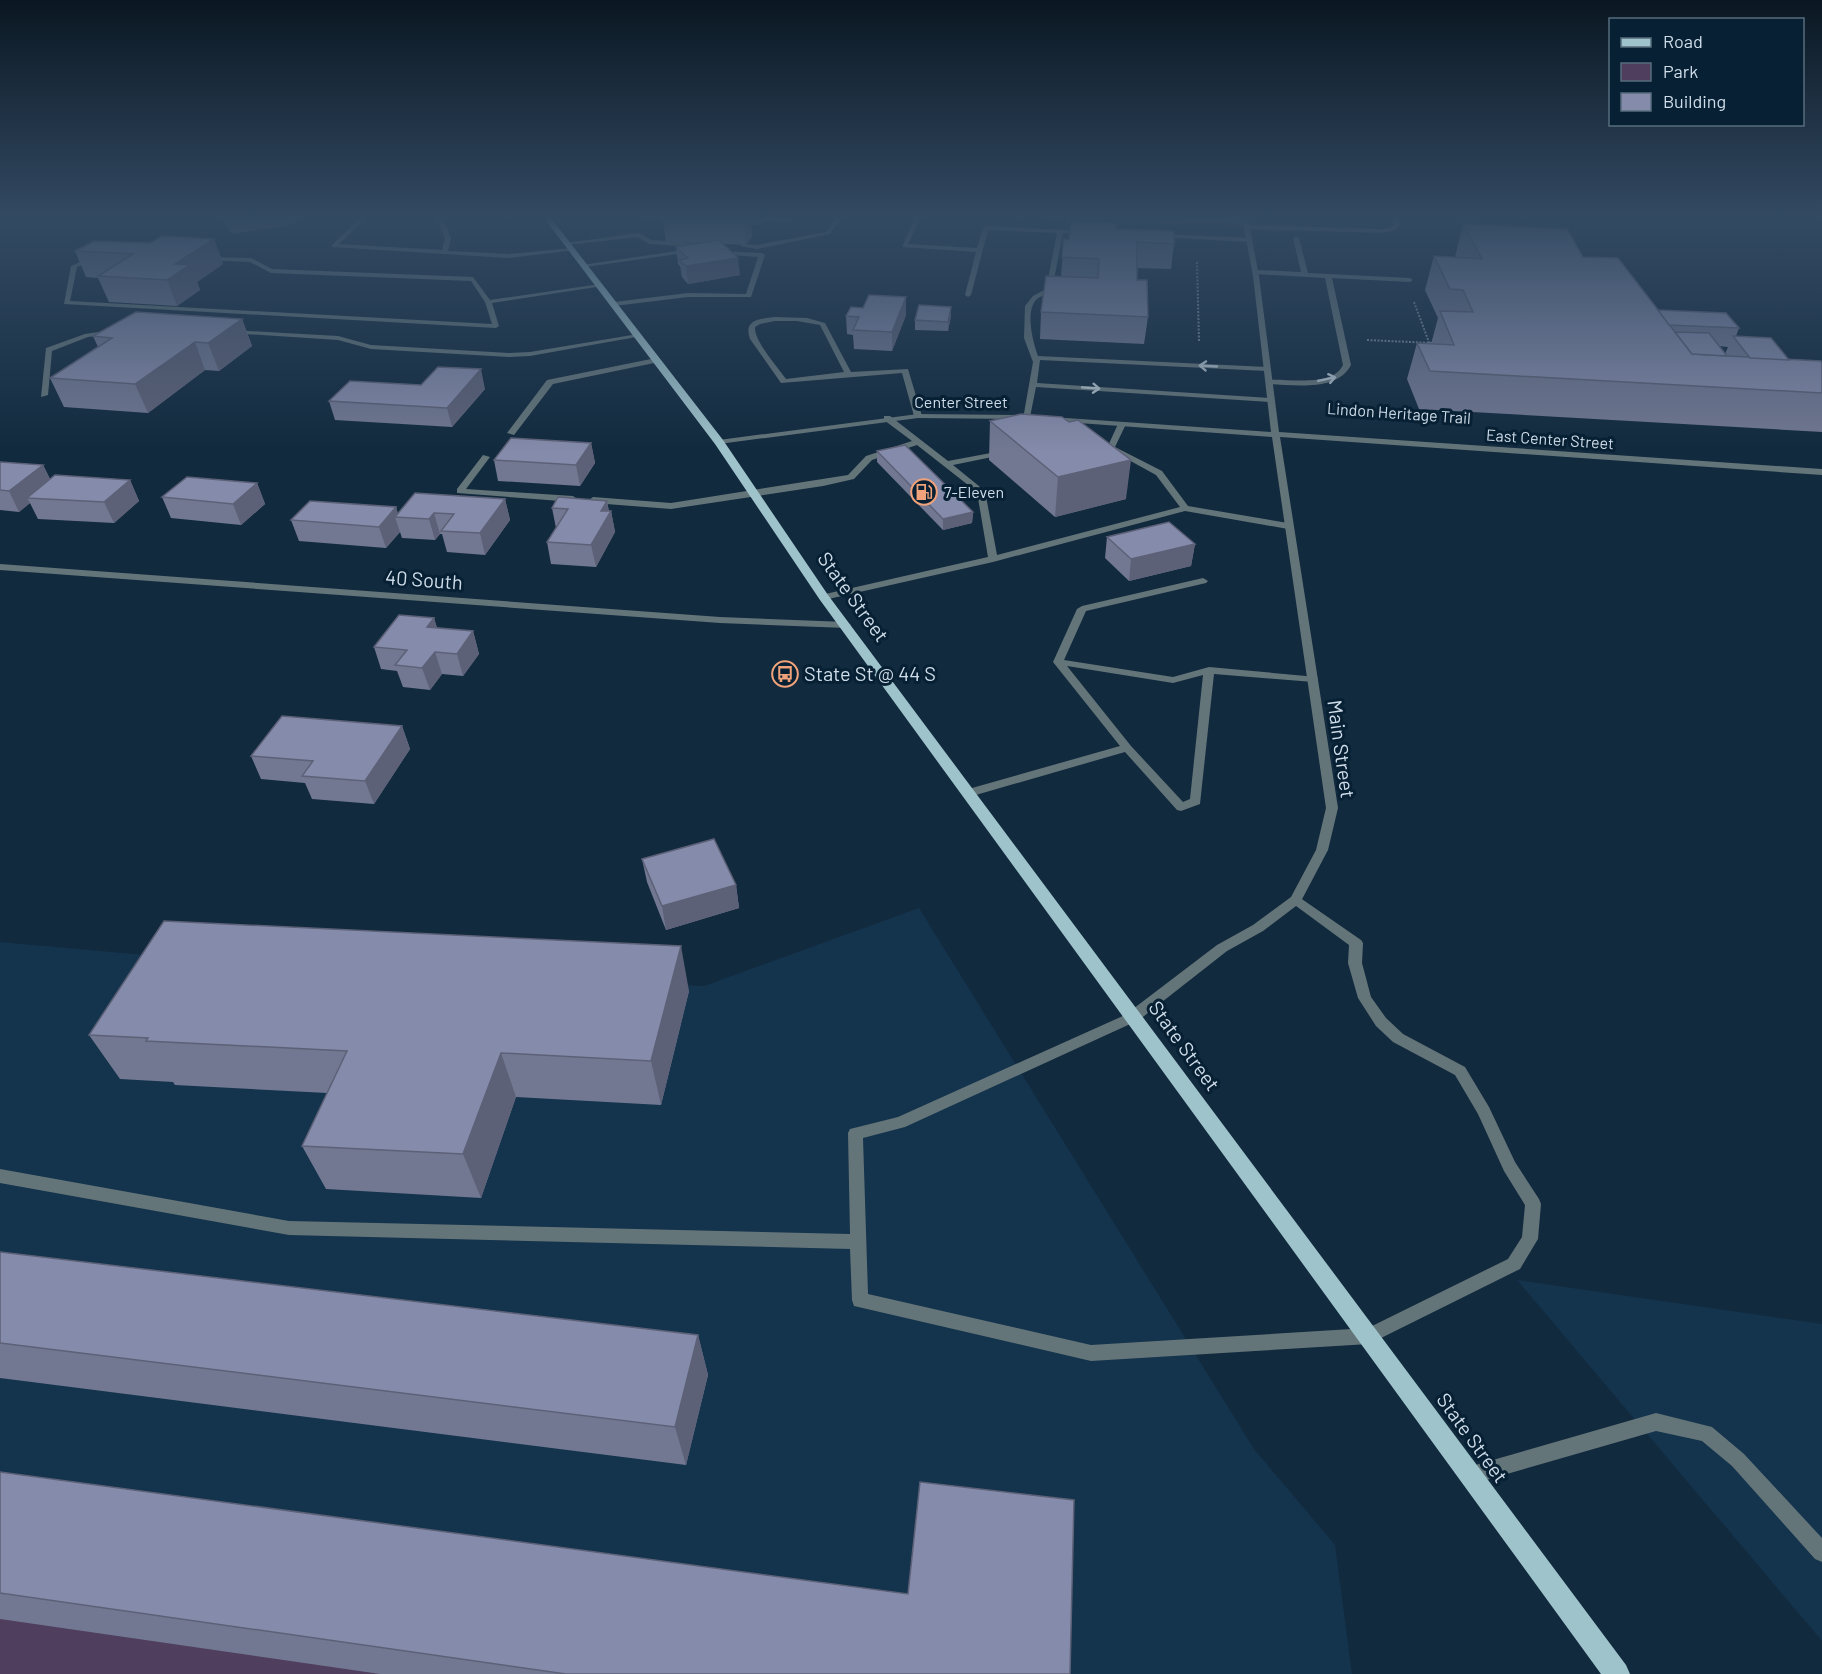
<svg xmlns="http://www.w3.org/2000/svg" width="1822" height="1674" font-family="Barlow,sans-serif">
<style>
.built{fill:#14334c}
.green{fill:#4f3e5d}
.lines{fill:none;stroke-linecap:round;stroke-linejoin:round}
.path{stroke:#77899a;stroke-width:2;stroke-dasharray:2 1.5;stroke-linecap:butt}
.service{fill:#647579;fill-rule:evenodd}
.minor{fill:#647579;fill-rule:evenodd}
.tertiary{fill:#647579;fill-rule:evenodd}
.primary{fill:#9fc3cb;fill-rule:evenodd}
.wall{fill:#727892;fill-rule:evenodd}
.shaded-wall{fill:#5d6177}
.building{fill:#858baa;stroke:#5d6177;stroke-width:1.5}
.oneway{stroke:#b4c3ce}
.labels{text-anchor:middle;stroke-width:6;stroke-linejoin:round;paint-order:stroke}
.far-street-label{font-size:16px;fill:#cfddea;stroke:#072033}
.far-poi-label{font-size:16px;fill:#cfddea;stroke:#072033;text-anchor:start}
.street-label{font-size:20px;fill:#cfddea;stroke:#072033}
.poi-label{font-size:20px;fill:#cfddea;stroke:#072033;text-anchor:start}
</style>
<rect width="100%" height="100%" fill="#122a3e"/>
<g class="built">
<polygon points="919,908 1254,1449 1335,1545 1352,1674 376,1674 0,1617 0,942 245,964 704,986"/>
<polygon points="1517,1280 1822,1324 1822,1641"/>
</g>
<g class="green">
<polygon points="1030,218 1245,218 1247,227"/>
<polygon points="0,1615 393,1674 0,1674"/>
</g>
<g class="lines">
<g class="path">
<polyline points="1197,262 1199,341"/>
<polyline points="1414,302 1430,345 1427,346"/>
<polyline points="1367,340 1432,343"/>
</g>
<g class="service">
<polygon points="360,218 366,218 339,244 442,250 445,238 437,218 443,218 451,238 448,251 509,254 573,248 576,250 509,258 332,247 332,245"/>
<polygon points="836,218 842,218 830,234 757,249 740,246 743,244 757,245 826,232"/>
<path d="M 915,218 L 921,218 L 908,244 L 977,248 L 983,228 L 986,226 L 1087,231 L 1085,234 L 1063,233 L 1052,290 C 1047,294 1040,296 1036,300 C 1025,312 1033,343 1038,356 L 1267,367 L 1271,369 L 1267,371 L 1040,360 L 1037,383 L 1270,398 L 1274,400 L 1270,402 L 1036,387 L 1030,417 L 1023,419 L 1033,362 L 1024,338 L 1025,306 L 1033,296 L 1046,289 L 1057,233 L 988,230 L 971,295 L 968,297 L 965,295 L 976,252 L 902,247 Z"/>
<polygon points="1171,218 1246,219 1249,221 1246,223 1174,220"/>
<polygon points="1392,218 1398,218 1400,224 1395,230 1383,233 1247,229 1244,227 1247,225 1383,229 1391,228 1394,224"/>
<polygon points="639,233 651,240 696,243 699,245 696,247 649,244 638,237 568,245 565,243"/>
<polygon points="1159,234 1250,238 1253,240 1250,242 1157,237"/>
<path d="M 1296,236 L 1299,238 L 1308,273 L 1410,278 L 1413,280 L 1410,282 L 1332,278 L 1351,365 C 1337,392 1294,385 1269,384 L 1266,384 L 1266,380 C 1287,378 1332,388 1343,365 L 1325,278 L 1256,274 L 1253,272 L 1256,270 L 1301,272 L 1293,238 Z"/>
<polygon points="690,249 692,252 585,267 582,265"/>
<polygon points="720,251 762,253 765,255 751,297 688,297 614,306 611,304 614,302 688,293 746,294 758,257 718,254"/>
<polygon points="94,256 97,258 96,259 77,267 70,301 492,324 485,302 471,281 271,273 250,262 205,260 204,259 207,257 251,258 272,269 473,277 490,300 600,284 603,286 492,303 499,326 496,328 64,304 71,266"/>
<path d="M 775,317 L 807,318 L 825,323 L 851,372 L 908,369 L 922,416 L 918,418 L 914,416 L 902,373 L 781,383 L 750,339 C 743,319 760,319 775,317 ZM 775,321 L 797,321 L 820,325 L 844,372 L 786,379 C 777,366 754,341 755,327 L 760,324 Z"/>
<polygon points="112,330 115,332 114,333 88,337 52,351 48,395 41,397 46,348 85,334"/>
<polygon points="231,330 338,336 371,345 509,353 530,352 638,334 642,336 530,356 509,357 371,349 338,340 229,333 229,331"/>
<polygon points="656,358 660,360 659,362 553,384 514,435 507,433 547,380"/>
<polygon points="884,416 890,416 948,461 1007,450 1007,454 953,465 985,491 997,555 1180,507 1156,475 1107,448 1118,424 1122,422 1126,424 1115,447 1162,471 1188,506 1288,523 1292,526 1288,529 1185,511 993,562 824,600 819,597 821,595 988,557 977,492 917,445 872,460 854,479 823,486 671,509 593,503 589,500 593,497 671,503 848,475 866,456 912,441 884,420"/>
<polygon points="483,455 490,457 466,489 573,496 577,499 573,502 457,493 457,489"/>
<path d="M 1203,578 L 1208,581 L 1206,583 L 1086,611 L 1064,660 L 1173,677 L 1209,667 L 1317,677 L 1318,679 L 1313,682 L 1214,674 L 1200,804 L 1181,811 L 1177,810 L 1125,752 L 969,797 L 965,796 L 963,793 L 965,790 L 1120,746 L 1053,662 L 1077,609 L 1082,606 ZM 1067,666 L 1173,683 L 1203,675 L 1190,799 L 1183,802 L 1131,746 Z"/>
<polygon points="1296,895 1361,940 1363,943 1362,963 1371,997 1386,1018 1403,1034 1465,1067 1489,1107 1515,1162 1539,1199 1541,1204 1538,1239 1520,1269 1369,1344 1091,1361 854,1306 852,1300 850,1249 289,1235 0,1183 0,1169 289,1221 850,1234 848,1133 850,1129 898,1117 1134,1011 1139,1012 1141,1016 1139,1020 905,1127 863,1138 868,1294 1091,1345 1368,1328 1508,1259 1522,1237 1525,1205 1504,1171 1478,1114 1455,1075 1393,1042 1376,1026 1358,998 1348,963 1349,945 1292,903 1290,900 1292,897"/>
<polygon points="1656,1413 1712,1427 1744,1454 1822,1538 1822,1562 1815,1559 1732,1466 1702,1441 1656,1431 1472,1484 1466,1481 1463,1475 1466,1469 1472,1466"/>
</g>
<polygon class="minor" points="0,564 720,617 846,622 851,625 846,628 720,623 0,570"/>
<g class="tertiary">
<polygon points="1242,218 1248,218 1259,276 1279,432 1822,469 1822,475 1280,437 1338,808 1328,850 1300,903 1263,931 1227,951 1139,1020 1134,1021 1129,1020 1127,1016 1129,1012 1217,945 1253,925 1291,897 1316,850 1326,808 1272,437 1051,421 1047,419 1051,417 1271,432 1253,276"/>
<polygon points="918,414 1025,415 1029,417 1025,419 918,418 719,444 715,442 719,440"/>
</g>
<polygon class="primary" points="544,218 551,218 723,440 828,595 1626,1665 1630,1674 1601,1674 820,600 715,444"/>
</g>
<g class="wall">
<polygon points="222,218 305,218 294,221 295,224 232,234 225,224"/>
<polygon points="642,218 792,218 789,222 764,221 761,225 751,225 752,237 746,245 724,244 740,275 688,284 682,277 680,266 678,264 676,247 698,243 666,241 663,220 643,219"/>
<path d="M 1463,224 L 1583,257 L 1658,310 L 1739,328 L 1736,336 L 1789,360 L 1822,363 L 1822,432 L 1419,409 L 1407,379 L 1417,343 L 1431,344 L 1438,318 L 1425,290 L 1434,256 L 1455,257 ZM 1719,346 L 1728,347 L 1725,354 Z"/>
<polygon points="1116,229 1174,244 1171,269 1137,268 1137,280 1148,317 1144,344 1040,339 1041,312 1061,276 1064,239 1069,240"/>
<polygon points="214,239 223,264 197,282 200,290 177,306 109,302 98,278 86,277 75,251 150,243"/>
<polygon points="906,297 906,315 892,351 854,349 853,335 847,334 846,316 863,308"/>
<polygon points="951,307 951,316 948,331 915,330 915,320"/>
<polygon points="242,319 252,346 219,371 205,370 148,413 64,407 50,378 98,347 93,336"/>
<polygon points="485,389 452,427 335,420 329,401"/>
<polygon points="990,421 1126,499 1055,517 989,460"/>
<polygon points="591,443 595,463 580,486 498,481 494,460"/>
<polygon points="877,451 973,512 972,523 943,530 877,462"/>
<polygon points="0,462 43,465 50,479 130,480 139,501 114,523 38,519 30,503 19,512 0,510"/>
<polygon points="257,483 265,504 241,525 171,518 162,497"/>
<polygon points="505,499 510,520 485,555 447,552 442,534 440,534 435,540 402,538 400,532 386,548 299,541 291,520 396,507 398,514"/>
<polygon points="607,501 609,511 611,511 615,532 596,567 551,564 547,542 556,528 552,508"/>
<polygon points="1107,537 1195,544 1191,566 1129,581 1105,558"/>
<polygon points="434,618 437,628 473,631 479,654 463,676 442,674 430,690 403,687 397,671 381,669 374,647"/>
<polygon points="402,726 410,749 374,804 312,799 305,783 261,779 251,756"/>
<polygon points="642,859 736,885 739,908 666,930 647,882"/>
<polygon points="689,991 661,1105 516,1097 481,1198 326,1189 302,1146 327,1093 175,1085 173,1082 120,1079 89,1035"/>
<polygon points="0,1252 698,1335 708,1375 686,1465 0,1378"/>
<polygon points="0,1472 1070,1674 380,1674 0,1619"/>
</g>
<g class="shaded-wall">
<polygon points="227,218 305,218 294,221 295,224 232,234"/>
<polygon points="742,218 750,218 752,237 746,245 744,221"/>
<polygon points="760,218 764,218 764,221 761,225"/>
<polygon points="214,239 223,264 197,282 200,290 177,306 167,280 175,264"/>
<polygon points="738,258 740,275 688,284 686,266"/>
<polygon points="906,297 906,315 892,351 892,332"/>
<polygon points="951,307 951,316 948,331 948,322"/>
<polygon points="242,319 252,346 219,371 208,343"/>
<polygon points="195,342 205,370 148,413 135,384"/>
<polygon points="481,369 485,389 452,427 447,408"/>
<polygon points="591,443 595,463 580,486 576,465"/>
<polygon points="1131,460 1126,499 1055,517 1058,477"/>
<polygon points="43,465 53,485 27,498 30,503 19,512 9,491"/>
<polygon points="130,480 139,501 114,523 104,502"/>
<polygon points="257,483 265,504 241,525 233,504"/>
<polygon points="505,499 510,520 485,555 480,533"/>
<polygon points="607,501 609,515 611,511 615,532 596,567 591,545 601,511"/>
<polygon points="396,507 399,517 395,517 400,532 386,548 379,527"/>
<polygon points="973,512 972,523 943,530 943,519"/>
<polygon points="434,513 440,534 435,540 429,519"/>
<polygon points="1195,544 1191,566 1129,581 1131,559"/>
<polygon points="434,618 441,641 427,627"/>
<polygon points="473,631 479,654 463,676 457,654"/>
<polygon points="435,652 442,674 430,690 422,668"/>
<polygon points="402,726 410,749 374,804 365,781"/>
<polygon points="736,885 739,908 666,930 662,906"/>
<polygon points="681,946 689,991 661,1105 651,1061"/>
<polygon points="501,1053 516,1097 481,1198 463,1154"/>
<polygon points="698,1335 708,1375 686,1465 675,1427"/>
</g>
<g class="building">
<polygon points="679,218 746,218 744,221"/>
<polygon points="1071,221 1116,223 1116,229 1174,231 1174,244 1137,242 1137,280 1147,280 1148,317 1041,312 1046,276 1098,278 1099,259 1062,257 1064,239 1069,240"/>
<polygon points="1463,224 1567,229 1583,257 1618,258 1692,354 1821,361 1822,363 1822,393 1430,371 1417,343 1454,345 1440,311 1473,312 1463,290 1450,289 1434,256 1482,259"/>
<polygon points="162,236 214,239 175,264 190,265 167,280 98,276 133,254 75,251 94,241 150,243"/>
<polygon points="719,240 738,258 686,266 679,260 688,258 676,247"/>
<polygon points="869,295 906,297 892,332 853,330 859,317 846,316 851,307 863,308"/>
<polygon points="919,305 951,307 948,322 915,320"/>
<polygon points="1658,310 1726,313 1739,328 1669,325"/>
<polygon points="136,312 242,319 208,343 195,342 135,384 50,378 112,338 93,336"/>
<polygon points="1675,332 1709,333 1727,356 1692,354"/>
<polygon points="1733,336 1771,338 1789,360 1750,358"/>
<polygon points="438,367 481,369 447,408 329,401 350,381 421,385"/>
<polygon points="1021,414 1062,417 1069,422 1078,420 1131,460 1058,477 990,421"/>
<polygon points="511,438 591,443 576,465 494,460"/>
<polygon points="905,445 973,512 943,519 877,451"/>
<polygon points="0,462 43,465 9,491 0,490"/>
<polygon points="55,475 130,480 104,502 27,498"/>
<polygon points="187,477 257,483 233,504 162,497"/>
<polygon points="415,493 505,499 480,533 441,531 454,514 434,513 429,519 395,517"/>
<polygon points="558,497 607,501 601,511 611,511 591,545 547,542 568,509 552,508"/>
<polygon points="310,501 396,507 379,527 291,520"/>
<polygon points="1169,522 1195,544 1131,559 1107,537"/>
<polygon points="399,615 434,618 427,627 473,631 457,654 435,652 422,668 395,665 407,650 374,647"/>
<polygon points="282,716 402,726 365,781 302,776 313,761 251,756"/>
<polygon points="714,839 736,885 662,906 642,859"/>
<polygon points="164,921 681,946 651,1061 501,1053 463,1154 302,1146 347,1051 146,1041 148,1038 89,1035"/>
<polygon points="0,1252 698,1335 675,1427 0,1343"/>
<polygon points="0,1472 908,1594 920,1482 1074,1500 1070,1674 566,1674 0,1593"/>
</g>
<defs><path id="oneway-shaft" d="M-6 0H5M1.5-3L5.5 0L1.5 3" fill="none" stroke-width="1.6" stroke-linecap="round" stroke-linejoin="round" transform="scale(1.5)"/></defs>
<g class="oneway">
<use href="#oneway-shaft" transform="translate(1208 366) rotate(-177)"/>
<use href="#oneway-shaft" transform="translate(1327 379) rotate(-12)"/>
<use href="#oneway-shaft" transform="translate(1091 388) rotate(4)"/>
</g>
<linearGradient id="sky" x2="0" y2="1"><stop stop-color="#0a1722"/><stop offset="0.48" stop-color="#334a63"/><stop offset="1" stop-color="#334a63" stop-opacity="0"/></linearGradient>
<rect width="1822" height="452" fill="url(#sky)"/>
<defs>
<g id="fuel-ring" transform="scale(1.35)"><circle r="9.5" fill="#072033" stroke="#f0a27a" stroke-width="1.5"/><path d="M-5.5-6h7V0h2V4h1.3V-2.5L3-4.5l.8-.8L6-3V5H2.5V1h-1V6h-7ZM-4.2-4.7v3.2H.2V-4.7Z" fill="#f0a27a"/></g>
<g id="bus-ring" transform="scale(1.35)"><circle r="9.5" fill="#072033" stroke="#f0a27a" stroke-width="1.5"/><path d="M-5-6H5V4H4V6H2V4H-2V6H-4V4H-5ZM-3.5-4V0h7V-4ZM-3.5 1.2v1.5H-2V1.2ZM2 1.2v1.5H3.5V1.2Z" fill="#f0a27a"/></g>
</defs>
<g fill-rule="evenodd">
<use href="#fuel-ring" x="924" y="492"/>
<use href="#bus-ring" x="785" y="674"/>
</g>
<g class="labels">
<g class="far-street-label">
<text x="961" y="408">Center Street</text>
<text transform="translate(1399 413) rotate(4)" y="6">Lindon Heritage Trail</text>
<text transform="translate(1550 439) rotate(4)" y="6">East Center Street</text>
</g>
<g class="far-poi-label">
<text x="944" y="498">7-Eleven</text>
</g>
<g class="street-label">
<text transform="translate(424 580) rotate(4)" y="7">40 South</text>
<text transform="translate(853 597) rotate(54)" y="7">State Street</text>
<text transform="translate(1341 749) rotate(82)" y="7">Main Street</text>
<text transform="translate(1184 1046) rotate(54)" y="7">State Street</text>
<text transform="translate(1472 1438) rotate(54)" y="7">State Street</text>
</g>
<g class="poi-label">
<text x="804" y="681">State St @ 44 S</text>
</g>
</g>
<rect x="1609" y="18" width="195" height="108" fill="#072033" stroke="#576c7c" stroke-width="1.5"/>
<rect x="1621" y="38" width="30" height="9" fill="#9fc3cb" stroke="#576c7c" stroke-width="1.5"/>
<text x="1663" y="48" font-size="18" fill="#cfddea">Road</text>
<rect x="1621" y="63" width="30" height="18" fill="#4f3e5d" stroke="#576c7c" stroke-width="1.5"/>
<text x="1663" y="78" font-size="18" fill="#cfddea">Park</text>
<rect x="1621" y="93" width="30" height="18" fill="#858baa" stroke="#576c7c" stroke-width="1.5"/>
<text x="1663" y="108" font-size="18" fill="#cfddea">Building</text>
</svg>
